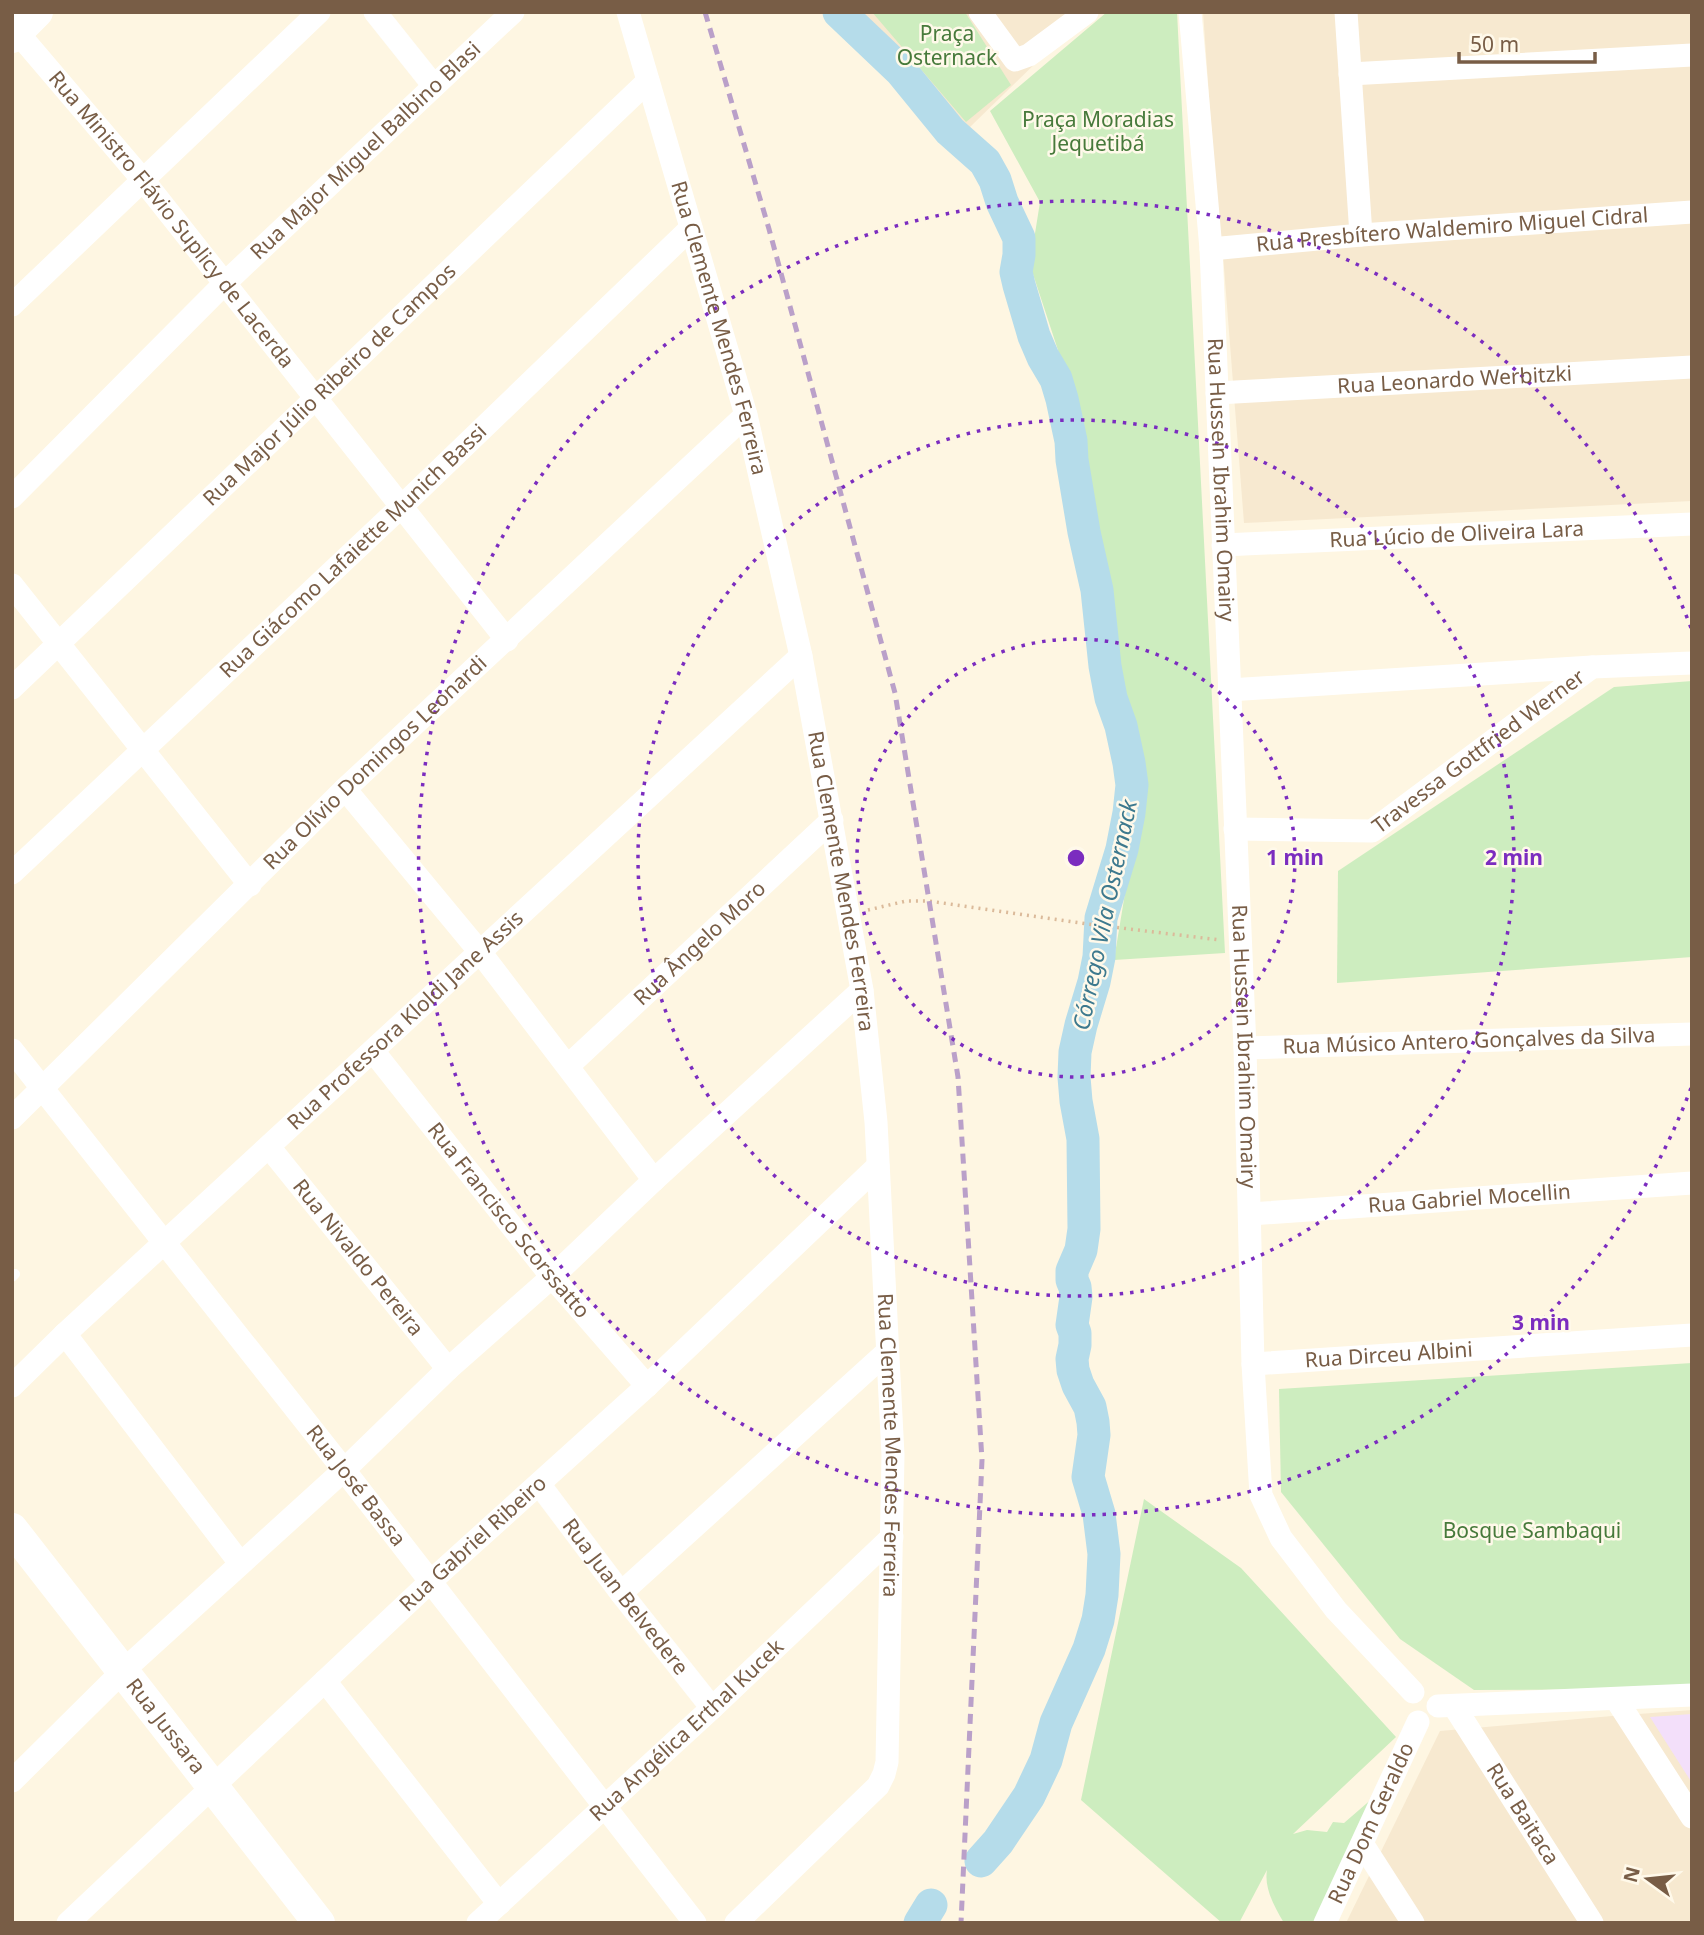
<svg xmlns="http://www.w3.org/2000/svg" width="1704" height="1935" font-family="'Noto Sans',sans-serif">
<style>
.residential{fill:#f7e9d0}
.education{fill:#f3dffa}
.green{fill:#cdedbf}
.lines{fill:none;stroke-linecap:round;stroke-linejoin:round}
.river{stroke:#b5dcea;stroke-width:33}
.path{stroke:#dbba9a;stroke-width:3.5;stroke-dasharray:2 5;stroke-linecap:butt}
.lane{stroke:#fff;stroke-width:10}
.street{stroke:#fff;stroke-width:23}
.secondary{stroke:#fff;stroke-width:32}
.rail{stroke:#baa0c9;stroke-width:5;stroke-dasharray:10 7;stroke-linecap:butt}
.ring{fill:none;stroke:#7b2cbf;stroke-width:3.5;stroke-dasharray:3.5 7}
.labels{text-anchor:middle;stroke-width:5;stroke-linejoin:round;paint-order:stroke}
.park-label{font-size:21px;fill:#477a3b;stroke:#fff9ea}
.street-label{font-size:21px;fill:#785d46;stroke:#fff9ea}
.water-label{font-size:23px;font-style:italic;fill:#3d798e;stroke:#fff9ea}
.centre{fill:#7b2cbf;stroke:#fff9ea;stroke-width:3.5}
.ring-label{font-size:21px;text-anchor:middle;font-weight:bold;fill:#7b2cbf;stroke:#fff9ea;stroke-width:5;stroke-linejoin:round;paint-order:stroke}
</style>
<rect width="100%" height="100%" fill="#fef6e2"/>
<g class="residential">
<polygon points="863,12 1088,12 968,129"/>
<polygon points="1203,12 1692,12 1692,203 1219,237"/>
<polygon points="1692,223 1692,501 1244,523 1223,255"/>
<polygon points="1692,1710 1692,1923 1346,1923 1440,1731 1612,1716"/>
</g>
<polygon class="education" points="1692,1714 1692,1783 1650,1717"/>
<g class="green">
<polygon points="872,12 965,12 1011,85 966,122"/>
<polygon points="1107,12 1177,12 1225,953 1114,960 1143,784 1114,655 1075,402 1030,265 1040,202 990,111"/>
<polygon points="1692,681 1692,957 1337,983 1338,871 1614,687"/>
<polygon points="1692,1363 1692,1689 1474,1690 1400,1639 1281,1492 1279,1389"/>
<path d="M 1144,1499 L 1241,1568 L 1396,1737 L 1293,1834 L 1307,1830 L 1327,1832 L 1333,1822 L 1344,1823 L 1374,1797 L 1315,1923 L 1284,1923 C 1274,1906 1264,1888 1267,1870 L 1239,1923 L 1222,1923 L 1081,1800 Z"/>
</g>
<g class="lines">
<g class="river">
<polyline points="839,12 901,71 950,131 985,162 995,180 1002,202 1019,238 1019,255 1016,272 1019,285 1034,336 1043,357 1056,379 1062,399 1071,441 1072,460 1084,532 1097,590 1105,666 1111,698 1121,726 1129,763 1132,785 1129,813 1122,849 1101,918 1099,957 1094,982 1081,1025 1075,1052 1074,1077 1076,1101 1083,1139 1084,1229 1081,1250 1072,1271 1072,1280 1075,1287 1076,1297 1072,1325 1075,1333 1075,1345 1072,1359 1073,1370 1078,1385 1090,1407 1093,1422 1094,1435 1088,1477 1099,1514 1104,1554 1102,1595 1098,1620 1089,1649 1056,1723 1046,1760 1029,1796 998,1842 981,1861"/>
<polyline points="920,1923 931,1905"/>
</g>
<polyline class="path" points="868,910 906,901 929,901 1088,924 1220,940"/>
<polyline class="lane" points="12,1277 15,1274"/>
<g class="street">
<polyline points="375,12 434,86"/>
<path id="s1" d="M 628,12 L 746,415 L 801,656 L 862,990 L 876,1122 L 893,1455 L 887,1762 L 884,1774 L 878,1786 L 736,1923"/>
<polyline points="980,12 1015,60 1029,55 1087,12"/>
<path id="s2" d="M 1190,12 L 1211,249 L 1245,1048 L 1253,1364 L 1261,1495 L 1281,1538 L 1336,1610 L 1413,1692"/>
<polyline points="1346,12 1361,235"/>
<path id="s3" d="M 17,32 L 143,180 L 507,640"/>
<polyline points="1350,74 1692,55"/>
<path id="s4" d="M 1211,249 L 1361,235 L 1692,212"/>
<polyline points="12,305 319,12"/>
<path id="s5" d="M 1217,393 L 1692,367"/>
<path id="s6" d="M 12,497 L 225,283 L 513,12"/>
<path id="s7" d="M 1223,545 L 1692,524"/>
<polyline points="12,585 250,885"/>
<path id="s8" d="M 12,688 L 648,81"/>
<polyline points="1229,690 1592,667 1692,663"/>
<polyline points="345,789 480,952 654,1180"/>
<path id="s9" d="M 1235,829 L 1372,831 L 1592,667"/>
<path id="s10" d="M 12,873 L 402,506 L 691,228"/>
<path id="s11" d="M 1245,1048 L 1692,1034"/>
<path id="s12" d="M 12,1050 L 344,1470 L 695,1923"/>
<path id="s13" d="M 373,1051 L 552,1277 L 647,1386"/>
<path id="s14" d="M 568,1066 L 832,820"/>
<path id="s15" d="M 12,1118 L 345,789 L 746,415"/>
<path id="s16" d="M 269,1147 L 448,1369"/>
<path id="s17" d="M 1250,1214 L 1692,1183"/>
<polyline points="65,1334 240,1563"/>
<path id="s18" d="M 1253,1364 L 1692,1335"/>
<path id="s19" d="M 12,1386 L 65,1334 L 801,656"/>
<path id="s20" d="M 539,1484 L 621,1593 L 712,1708"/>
<polyline points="621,1593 887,1352"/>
<polyline points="325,1681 499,1904"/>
<polyline points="1616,1699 1692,1817"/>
<polyline points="1438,1706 1692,1695"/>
<path id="s21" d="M 1454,1706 L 1592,1923"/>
<polyline points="12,1781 124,1670 344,1470 448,1369 552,1277 654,1180 862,990"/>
<polyline points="1363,1845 1413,1923"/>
<path id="s22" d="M 68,1923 L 430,1582 L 647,1386 L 878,1166"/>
<path id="s23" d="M 478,1923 L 712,1708 L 892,1537"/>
<path id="s24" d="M 1325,1923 L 1418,1722"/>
</g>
<g class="secondary">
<polyline points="12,37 37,12"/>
<path id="s25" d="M 12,1529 L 319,1923"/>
</g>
<polyline class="rail" points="705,12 769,229 895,693 958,1077 982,1460 961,1923"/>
</g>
<g class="ring">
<circle cx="1076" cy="858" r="219"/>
<circle cx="1076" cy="858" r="438"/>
<path d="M1691 1088A657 657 0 1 1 1691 628"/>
</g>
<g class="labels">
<g class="park-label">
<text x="947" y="41">Praça<tspan x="947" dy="24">Osternack</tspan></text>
<text x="1098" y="127">Praça Moradias<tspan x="1098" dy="24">Jequetibá</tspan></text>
<text x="1532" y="1538">Bosque Sambaqui</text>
</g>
<g class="street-label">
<text dy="7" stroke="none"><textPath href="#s6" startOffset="495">Rua Major Miguel Balbino Blasi</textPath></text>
<text dy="7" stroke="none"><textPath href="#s3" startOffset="243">Rua Ministro Flávio Suplicy de Lacerda</textPath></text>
<text dy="7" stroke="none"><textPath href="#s4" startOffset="242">Rua Presbítero Waldemiro Miguel Cidral</textPath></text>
<text dy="7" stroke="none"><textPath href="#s1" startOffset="329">Rua Clemente Mendes Ferreira</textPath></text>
<text dy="7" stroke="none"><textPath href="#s5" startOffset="238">Rua Leonardo Werbitzki</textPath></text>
<text dy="7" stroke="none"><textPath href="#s8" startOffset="439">Rua Major Júlio Ribeiro de Campos</textPath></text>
<text dy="7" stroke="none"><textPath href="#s2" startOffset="469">Rua Hussein Ibrahim Omairy</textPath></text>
<text dy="7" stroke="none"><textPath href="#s7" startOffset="234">Rua Lúcio de Oliveira Lara</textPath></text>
<text dy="7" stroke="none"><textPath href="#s10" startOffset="469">Rua Giácomo Lafaiette Munich Bassi</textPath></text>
<text dy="7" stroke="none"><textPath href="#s9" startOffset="270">Travessa Gottfried Werner</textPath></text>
<text dy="7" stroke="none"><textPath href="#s15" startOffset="508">Rua Olívio Domingos Leonardi</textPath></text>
<text dy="7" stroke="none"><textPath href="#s1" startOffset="896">Rua Clemente Mendes Ferreira</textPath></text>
<text dy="7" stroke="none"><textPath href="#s14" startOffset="180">Rua Ângelo Moro</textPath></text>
<text dy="7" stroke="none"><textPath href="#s19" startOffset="537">Rua Professora Kloldi Jane Assis</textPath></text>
<text dy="7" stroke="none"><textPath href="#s11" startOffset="224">Rua Músico Antero Gonçalves da Silva</textPath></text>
<text dy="7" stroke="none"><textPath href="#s2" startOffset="1036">Rua Hussein Ibrahim Omairy</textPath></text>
<text dy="7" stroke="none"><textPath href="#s17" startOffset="220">Rua Gabriel Mocellin</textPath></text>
<text dy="7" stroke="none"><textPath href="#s13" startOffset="217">Rua Francisco Scorssatto</textPath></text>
<text dy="7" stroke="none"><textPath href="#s16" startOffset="142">Rua Nivaldo Pereira</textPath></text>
<text dy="7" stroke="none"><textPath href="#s18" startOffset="136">Rua Dirceu Albini</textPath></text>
<text dy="7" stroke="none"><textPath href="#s1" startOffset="1463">Rua Clemente Mendes Ferreira</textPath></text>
<text dy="7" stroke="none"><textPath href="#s12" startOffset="555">Rua José Bassa</textPath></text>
<text dy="7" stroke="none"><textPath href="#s22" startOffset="555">Rua Gabriel Ribeiro</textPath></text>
<text dy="7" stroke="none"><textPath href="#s20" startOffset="142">Rua Juan Belvedere</textPath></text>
<text dy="7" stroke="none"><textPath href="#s25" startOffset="250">Rua Jussara</textPath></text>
<text dy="7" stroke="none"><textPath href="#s23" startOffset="284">Rua Angélica Erthal Kucek</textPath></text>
<text dy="7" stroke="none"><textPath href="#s21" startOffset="128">Rua Baitaca</textPath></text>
<text dy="7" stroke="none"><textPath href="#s24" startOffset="110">Rua Dom Geraldo</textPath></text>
</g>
<g class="water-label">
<text transform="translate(1105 915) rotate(-78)" y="8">Córrego Vila Osternack</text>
</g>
</g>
<circle cx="1076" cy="858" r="10" class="centre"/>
<g class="ring-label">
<text x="1295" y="865">1 min</text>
<text x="1514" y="865">2 min</text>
<text x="1541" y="1330">3 min</text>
</g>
<rect width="1704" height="1935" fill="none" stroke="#785d46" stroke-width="28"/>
<g transform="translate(1648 1879) rotate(285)" stroke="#fff9ea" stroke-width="5" paint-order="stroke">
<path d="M0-5L12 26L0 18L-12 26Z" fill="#785d46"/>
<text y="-10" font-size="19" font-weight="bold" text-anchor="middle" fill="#785d46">N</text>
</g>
<path d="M1459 52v10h136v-10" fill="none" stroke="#785d46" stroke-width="3.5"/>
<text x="1470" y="52" font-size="21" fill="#785d46" stroke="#fff9ea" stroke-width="5" paint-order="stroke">50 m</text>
</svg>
